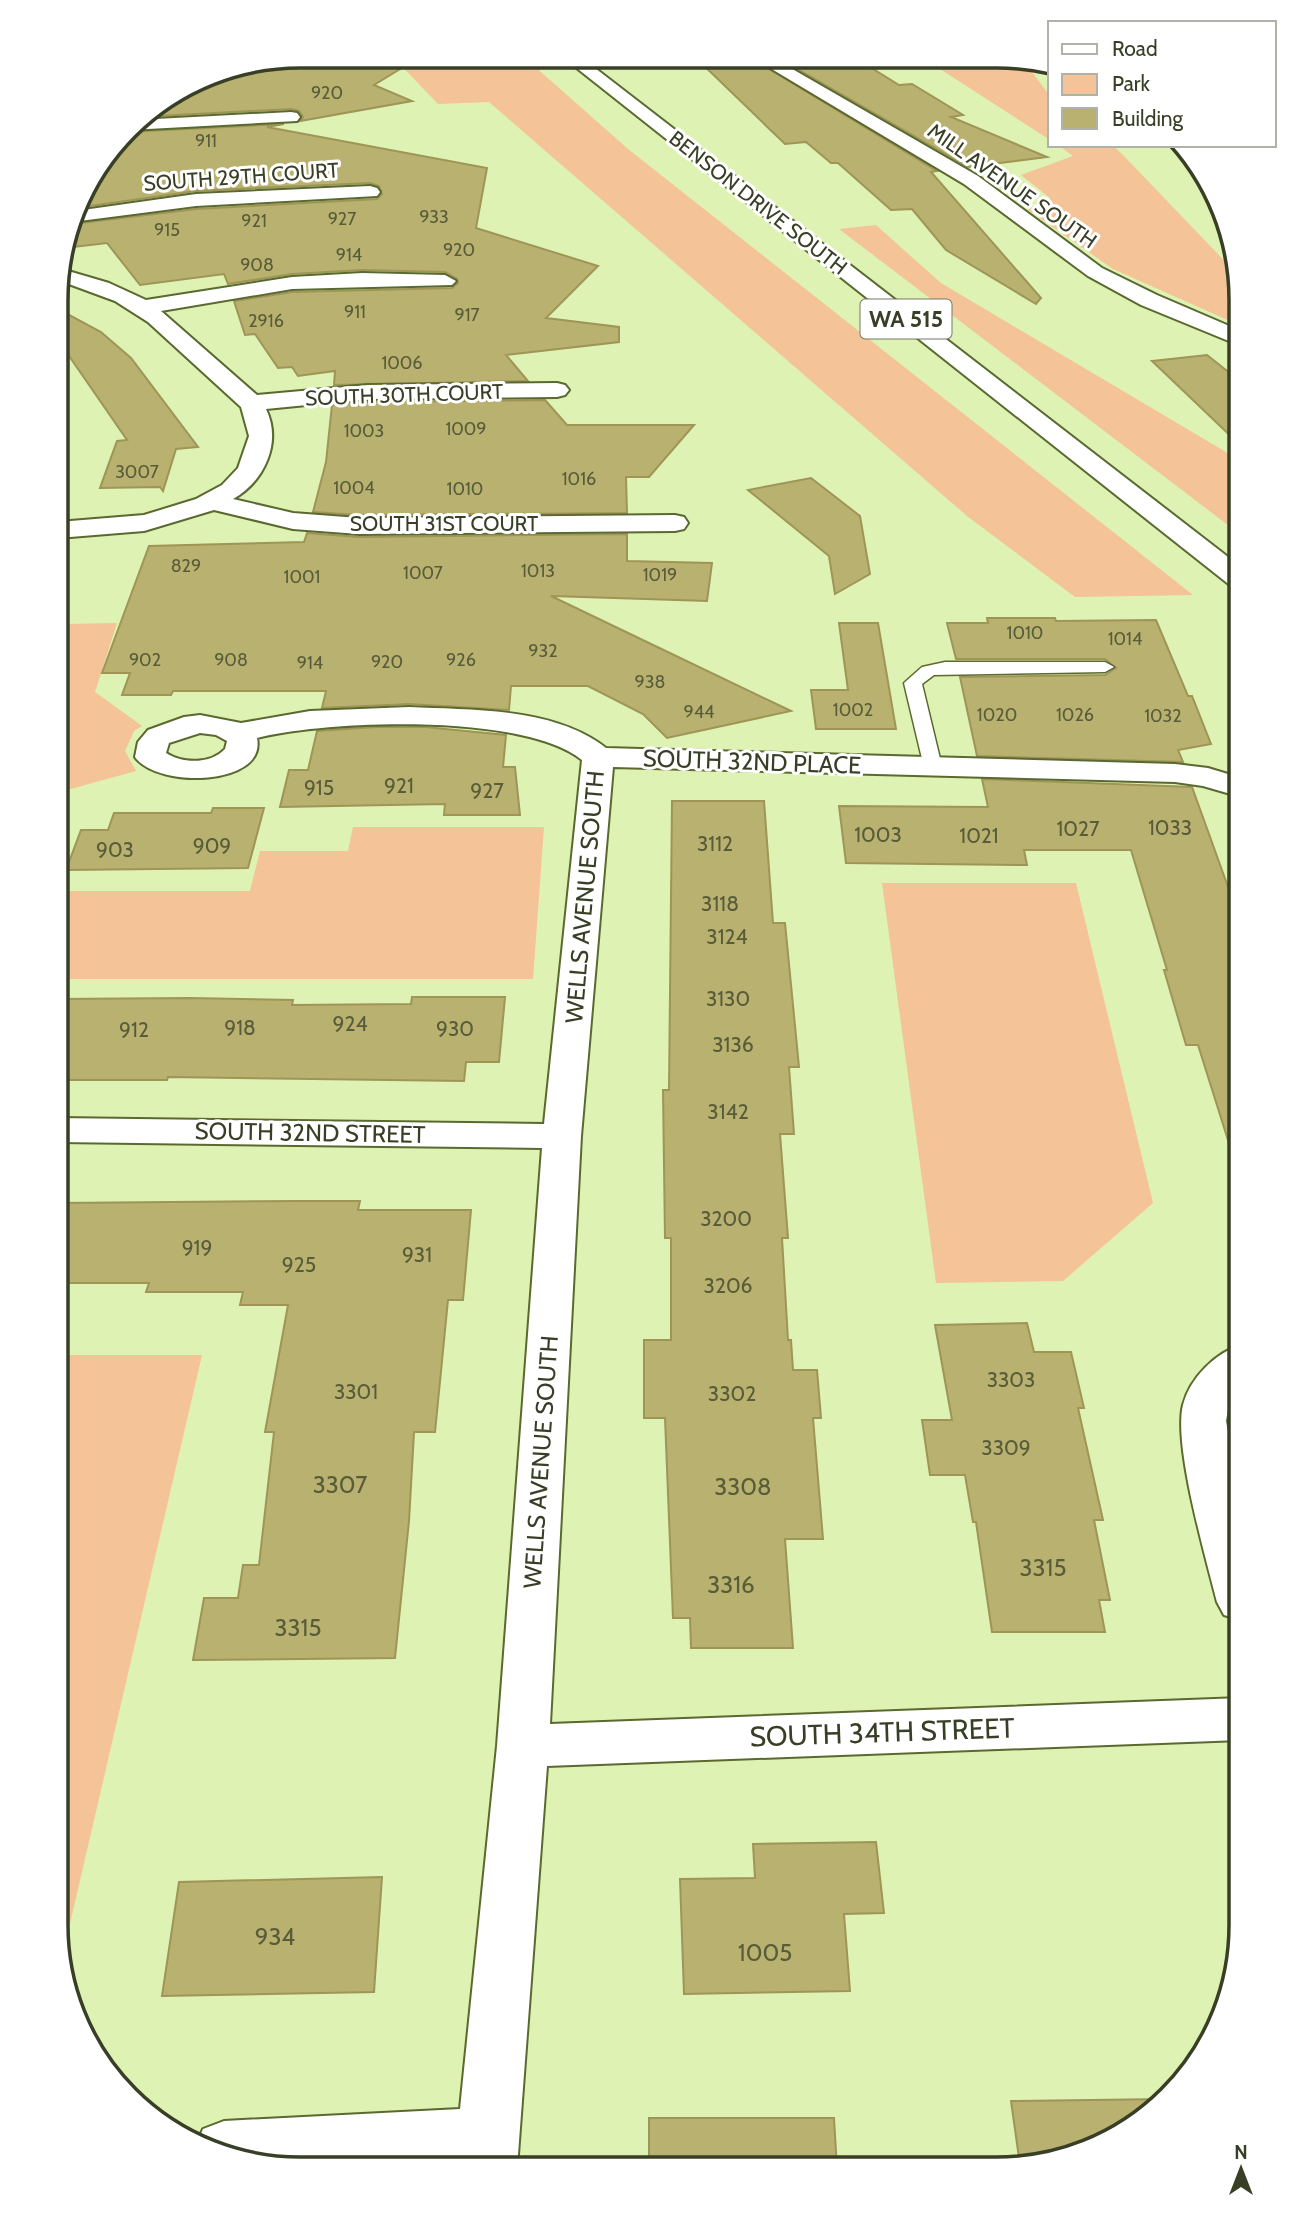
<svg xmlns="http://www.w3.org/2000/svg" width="1297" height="2225" font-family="Cabin,sans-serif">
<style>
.green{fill:#f4c398}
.building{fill:#b9b170;stroke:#9e9556;stroke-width:2}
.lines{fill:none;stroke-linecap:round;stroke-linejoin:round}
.lane-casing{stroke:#59692f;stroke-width:3}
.street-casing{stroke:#59692f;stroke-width:4}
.primary-casing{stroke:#59692f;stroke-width:4}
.lane{fill:#fff;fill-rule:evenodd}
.street{fill:#fff;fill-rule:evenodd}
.primary{fill:#fff;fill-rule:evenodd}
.labels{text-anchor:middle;stroke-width:6;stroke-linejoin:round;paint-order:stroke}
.far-number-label{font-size:18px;fill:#585c38}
.far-street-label{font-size:21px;fill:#383f26;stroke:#fff}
.number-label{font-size:21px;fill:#585c38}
.shield{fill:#fff;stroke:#747967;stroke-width:2}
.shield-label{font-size:23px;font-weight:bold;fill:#383f26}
.street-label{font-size:24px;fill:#383f26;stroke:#fff}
.near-number-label{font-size:24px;fill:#585c38}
.near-street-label{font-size:28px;fill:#383f26;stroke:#fff}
.rim{fill:none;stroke:#383f26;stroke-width:3.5}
</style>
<rect width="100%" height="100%" fill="#def2b3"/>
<g class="green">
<polygon points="393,57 524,57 628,149 1193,595 1075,597 967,516 489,102 438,104"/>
<polygon points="926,60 1023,60 1050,96 1050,140"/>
<polygon points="1058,145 1112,145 1122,154 1237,274 1241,326 1113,269 1027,209 1050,198 1021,175 1073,156"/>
<polygon points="876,225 941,283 1241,461 1241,535 839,229"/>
<polygon points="117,623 95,692 142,726 134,731 125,751 136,771 67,790 57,815 58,645 66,624"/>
<polygon points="353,827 544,827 533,979 57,979 57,891 250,891 260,851 348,851"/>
<polygon points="882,883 1076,883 1153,1203 1063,1281 936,1283"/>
<polygon points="57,1355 202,1355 62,1958 56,1925"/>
</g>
<g class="building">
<polygon points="420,57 374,85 412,101 300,121 303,117 299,111 291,109 139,117 207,74 260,64"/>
<polygon points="696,58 753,59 937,171 931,172 1041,298 1036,304 946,250 912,209 891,210 838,163 831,163 806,142 785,144"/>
<polygon points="780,59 857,59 899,85 912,84 963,115 951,117 1047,157 968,167"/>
<polygon points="284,124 267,127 487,168 476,228 598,266 546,318 619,327 619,342 506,355 528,381 334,385 335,371 298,376 292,367 278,368 255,334 245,335 234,301 292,292 452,288 458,283 457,279 445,272 362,270 292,274 228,284 224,274 140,285 107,243 64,248 72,224 196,209 377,199 382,194 379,186 370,183 196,191 76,208 81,192 127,132"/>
<polygon points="58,309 101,332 131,358 198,447 176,449 163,491 160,487 100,488 117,441 127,440 58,340"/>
<polygon points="1207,355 1241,382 1241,446 1152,361"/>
<polygon points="545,400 567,425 694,425 649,477 626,477 627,513 359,515 313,512 326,462 332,405 368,402"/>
<polygon points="811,478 860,516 870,574 835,594 829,556 748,490"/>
<polygon points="307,533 359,537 627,534 627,561 712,563 707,601 551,596 791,711 667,738 643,714 588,686 511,686 509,710 409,704 322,708 326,691 173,691 171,695 122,695 130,673 102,673 149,546 304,542"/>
<polygon points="987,618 1055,618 1056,621 1156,620 1188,696 1192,696 1211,744 1178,750 1183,762 977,756 960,677 1105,675 1116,668 1105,659 956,659 947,623 988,623"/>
<polygon points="839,623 878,623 896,729 816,729 811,690 848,690"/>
<polygon points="376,727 425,727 506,735 503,767 515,767 520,815 444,815 445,804 280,807 289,770 308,770 317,731"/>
<polygon points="982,779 1192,787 1241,923 1241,1152 1232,1153 1198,1045 1186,1045 1164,970 1167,970 1131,850 1024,850 1027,865 846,863 839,806 988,807"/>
<polygon points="672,801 764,801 773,923 785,923 799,1067 789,1067 794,1134 780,1134 788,1238 782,1238 788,1340 791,1340 793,1370 817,1370 821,1418 813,1418 823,1539 785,1539 793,1648 691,1648 690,1618 673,1618 665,1418 644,1418 644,1340 671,1340 671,1238 665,1238 663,1090 669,1090"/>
<polygon points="213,808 264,808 248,868 66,870 81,830 108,830 114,813 211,813"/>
<polygon points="412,997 505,997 499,1062 466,1062 464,1081 168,1077 167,1080 57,1080 57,999 189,998 293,1000 292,1005 411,1004"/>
<polygon points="297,1201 360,1201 358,1210 471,1210 463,1300 448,1300 435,1432 414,1432 409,1521 395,1658 193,1660 204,1598 238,1598 243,1565 259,1565 274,1432 265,1432 288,1305 240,1305 243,1292 146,1292 149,1283 57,1283 57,1203"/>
<polygon points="1027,1323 1034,1352 1071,1352 1084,1408 1078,1408 1103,1520 1094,1520 1110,1600 1099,1600 1105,1632 992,1632 976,1522 973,1522 965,1475 930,1475 922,1420 952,1420 935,1325"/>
<polygon points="876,1842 884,1913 844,1914 850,1991 684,1994 680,1879 755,1878 753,1844"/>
<polygon points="382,1877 374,1992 162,1996 179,1882"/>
<polygon points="1164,2099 1145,2119 1076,2156 1020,2165 1011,2101"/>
<polygon points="649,2118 834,2118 837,2169 649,2168"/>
</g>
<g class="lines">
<g class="lane-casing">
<polygon id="lane" points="945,662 1105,662 1114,667 1105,672 934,675 922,684 942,767 933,773 924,767 904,683 922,667"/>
</g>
<g class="street-casing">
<g id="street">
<polygon points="755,59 775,59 978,176 1102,268 1157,295 1241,331 1241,346 1141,305 1088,276 964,184"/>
<polygon points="291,112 297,113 300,117 297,121 129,130 136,120"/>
<polygon points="370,186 377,188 380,192 377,196 196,206 72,222 76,211 196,194"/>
<path d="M 58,268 L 109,283 L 146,300 L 292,277 L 362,273 L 445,275 L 456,281 L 452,285 L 292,289 L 161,311 L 257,395 L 368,385 L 557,383 L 565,385 L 569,390 L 565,395 L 557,397 L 368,399 L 266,409 C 282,442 265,481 233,499 L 293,513 L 359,518 L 675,515 L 684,517 L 688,523 L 684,529 L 675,531 L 359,534 L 293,529 L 214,510 L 144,531 L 58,538 L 58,522 L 144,515 L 196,499 L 222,485 L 238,468 L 249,436 L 241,407 L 148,322 L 115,301 L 58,280 Z"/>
<path d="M 409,707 C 471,710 554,707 606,748 L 1175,764 L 1208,768 L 1241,778 L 1241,797 L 1203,786 L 1175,782 L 613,767 L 581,1136 L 550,1724 L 1241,1698 L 1241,1740 L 547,1766 L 517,2168 L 268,2167 L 199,2138 L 203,2129 L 224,2121 L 460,2109 L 497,1746 L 542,1148 L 57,1142 L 57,1118 L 544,1124 L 582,760 C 525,713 328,720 257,738 C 267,786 158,789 135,757 L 138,742 L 148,730 L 184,717 L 200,715 L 241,723 L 310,711 ZM 200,733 L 216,735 L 227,741 L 225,749 C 211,764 183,764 166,753 L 169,743 Z"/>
<path d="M 1241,1345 L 1241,1385 L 1230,1399 L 1226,1421 L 1241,1504 L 1241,1620 L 1224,1615 L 1217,1602 C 1206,1558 1173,1445 1183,1405 C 1190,1378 1215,1353 1241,1345 Z"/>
</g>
</g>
<g class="primary-casing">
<polygon id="primary" points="564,58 582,58 1241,567 1241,588 1231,586"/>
</g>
<use href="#lane" class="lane"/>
<use href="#street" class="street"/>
<use href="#primary" class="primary"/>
</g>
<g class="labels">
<g class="far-number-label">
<text x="327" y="99">920</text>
<text x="206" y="147">911</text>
<text x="434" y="223">933</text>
<text x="342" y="225">927</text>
<text x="254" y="227">921</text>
<text x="167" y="236">915</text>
<text x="459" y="256">920</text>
<text x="349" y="261">914</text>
<text x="257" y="271">908</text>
<text x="355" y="318">911</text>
<text x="467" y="321">917</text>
<text x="266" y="327">2916</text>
<text x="402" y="369">1006</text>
<text x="466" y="435">1009</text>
<text x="364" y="437">1003</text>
<text x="137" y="478">3007</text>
<text x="579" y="485">1016</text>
<text x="354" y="494">1004</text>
<text x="465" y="495">1010</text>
<text x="186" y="572">829</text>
<text x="538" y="577">1013</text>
<text x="423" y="579">1007</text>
<text x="660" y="581">1019</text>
<text x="302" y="583">1001</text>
<text x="1025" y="639">1010</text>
<text x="1125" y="645">1014</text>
<text x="543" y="657">932</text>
<text x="145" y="666">902</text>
<text x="231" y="666">908</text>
<text x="461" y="666">926</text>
<text x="387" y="668">920</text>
<text x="310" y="669">914</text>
<text x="650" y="688">938</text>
<text x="853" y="716">1002</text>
<text x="699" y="718">944</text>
<text x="997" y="721">1020</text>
<text x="1075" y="721">1026</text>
<text x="1163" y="722">1032</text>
</g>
<g class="far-street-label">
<text transform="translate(241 177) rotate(-4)" y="7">SOUTH 29TH COURT</text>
<text transform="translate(1012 186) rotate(35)" y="7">MILL AVENUE SOUTH</text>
<text transform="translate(758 203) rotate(38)" y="7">BENSON DRIVE SOUTH</text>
<text transform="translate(404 395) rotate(-2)" y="7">SOUTH 30TH COURT</text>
<text x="444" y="531">SOUTH 31ST COURT</text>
</g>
<g class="number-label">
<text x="399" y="793">921</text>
<text x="319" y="795">915</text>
<text x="487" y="798">927</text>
<text x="1170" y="835">1033</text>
<text x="1078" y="836">1027</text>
<text x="878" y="842">1003</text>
<text x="979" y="843">1021</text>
<text x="715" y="851">3112</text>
<text x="212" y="853">909</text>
<text x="115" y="857">903</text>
<text x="720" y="911">3118</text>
<text x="727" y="944">3124</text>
<text x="728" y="1006">3130</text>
<text x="350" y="1031">924</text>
<text x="240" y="1035">918</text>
<text x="455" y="1036">930</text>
<text x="134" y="1037">912</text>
<text x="733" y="1052">3136</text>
<text x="728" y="1119">3142</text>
<text x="726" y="1226">3200</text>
<text x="197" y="1255">919</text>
<text x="417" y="1262">931</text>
<text x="299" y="1272">925</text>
<text x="728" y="1293">3206</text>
<text x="1011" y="1387">3303</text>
<text x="356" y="1399">3301</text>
<text x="732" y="1401">3302</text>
<text x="1006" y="1455">3309</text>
</g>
<rect class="shield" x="860.5" y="299.5" width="91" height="39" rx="5"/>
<g class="shield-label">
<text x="906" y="327">WA 515</text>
</g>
<g class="street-label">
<text transform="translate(752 762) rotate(2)" y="8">SOUTH 32ND PLACE</text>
<text transform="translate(585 897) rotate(-85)" y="8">WELLS AVENUE SOUTH</text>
<text transform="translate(310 1133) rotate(1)" y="8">SOUTH 32ND STREET</text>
<text transform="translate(541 1462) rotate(-86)" y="8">WELLS AVENUE SOUTH</text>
</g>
<g class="near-number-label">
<text x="340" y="1493">3307</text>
<text x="743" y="1495">3308</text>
<text x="1043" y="1576">3315</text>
<text x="731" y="1593">3316</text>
<text x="298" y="1636">3315</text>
<text x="275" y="1945">934</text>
<text x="765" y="1961">1005</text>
</g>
<g class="near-street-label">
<text transform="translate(882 1732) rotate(-2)" y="10">SOUTH 34TH STREET</text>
</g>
</g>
<path d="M0 0H1297V2225H0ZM300 68H997A232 232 0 0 1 1229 300V1925A232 232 0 0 1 997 2157H300A232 232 0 0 1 68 1925V300A232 232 0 0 1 300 68Z" fill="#fff" fill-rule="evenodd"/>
<path class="rim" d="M300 68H997A232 232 0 0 1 1229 300V1925A232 232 0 0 1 997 2157H300A232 232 0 0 1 68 1925V300A232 232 0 0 1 300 68Z"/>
<rect x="1048" y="21" width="228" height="126" fill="#ffffff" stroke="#afb2a8" stroke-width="2"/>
<rect x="1062" y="44" width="35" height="10" fill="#ffffff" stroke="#afb2a8" stroke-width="2"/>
<text x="1112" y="56" font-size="21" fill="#383f26">Road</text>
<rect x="1062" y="74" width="35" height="21" fill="#f4c398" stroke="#afb2a8" stroke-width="2"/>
<text x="1112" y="91" font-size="21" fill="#383f26">Park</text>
<rect x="1062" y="108" width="35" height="21" fill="#b9b170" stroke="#afb2a8" stroke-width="2"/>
<text x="1112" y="126" font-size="21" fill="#383f26">Building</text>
<g transform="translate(1241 2169)" stroke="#ffffff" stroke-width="5" paint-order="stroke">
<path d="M0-5L12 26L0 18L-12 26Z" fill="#383f26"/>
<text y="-10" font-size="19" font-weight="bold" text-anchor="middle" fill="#383f26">N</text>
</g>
</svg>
